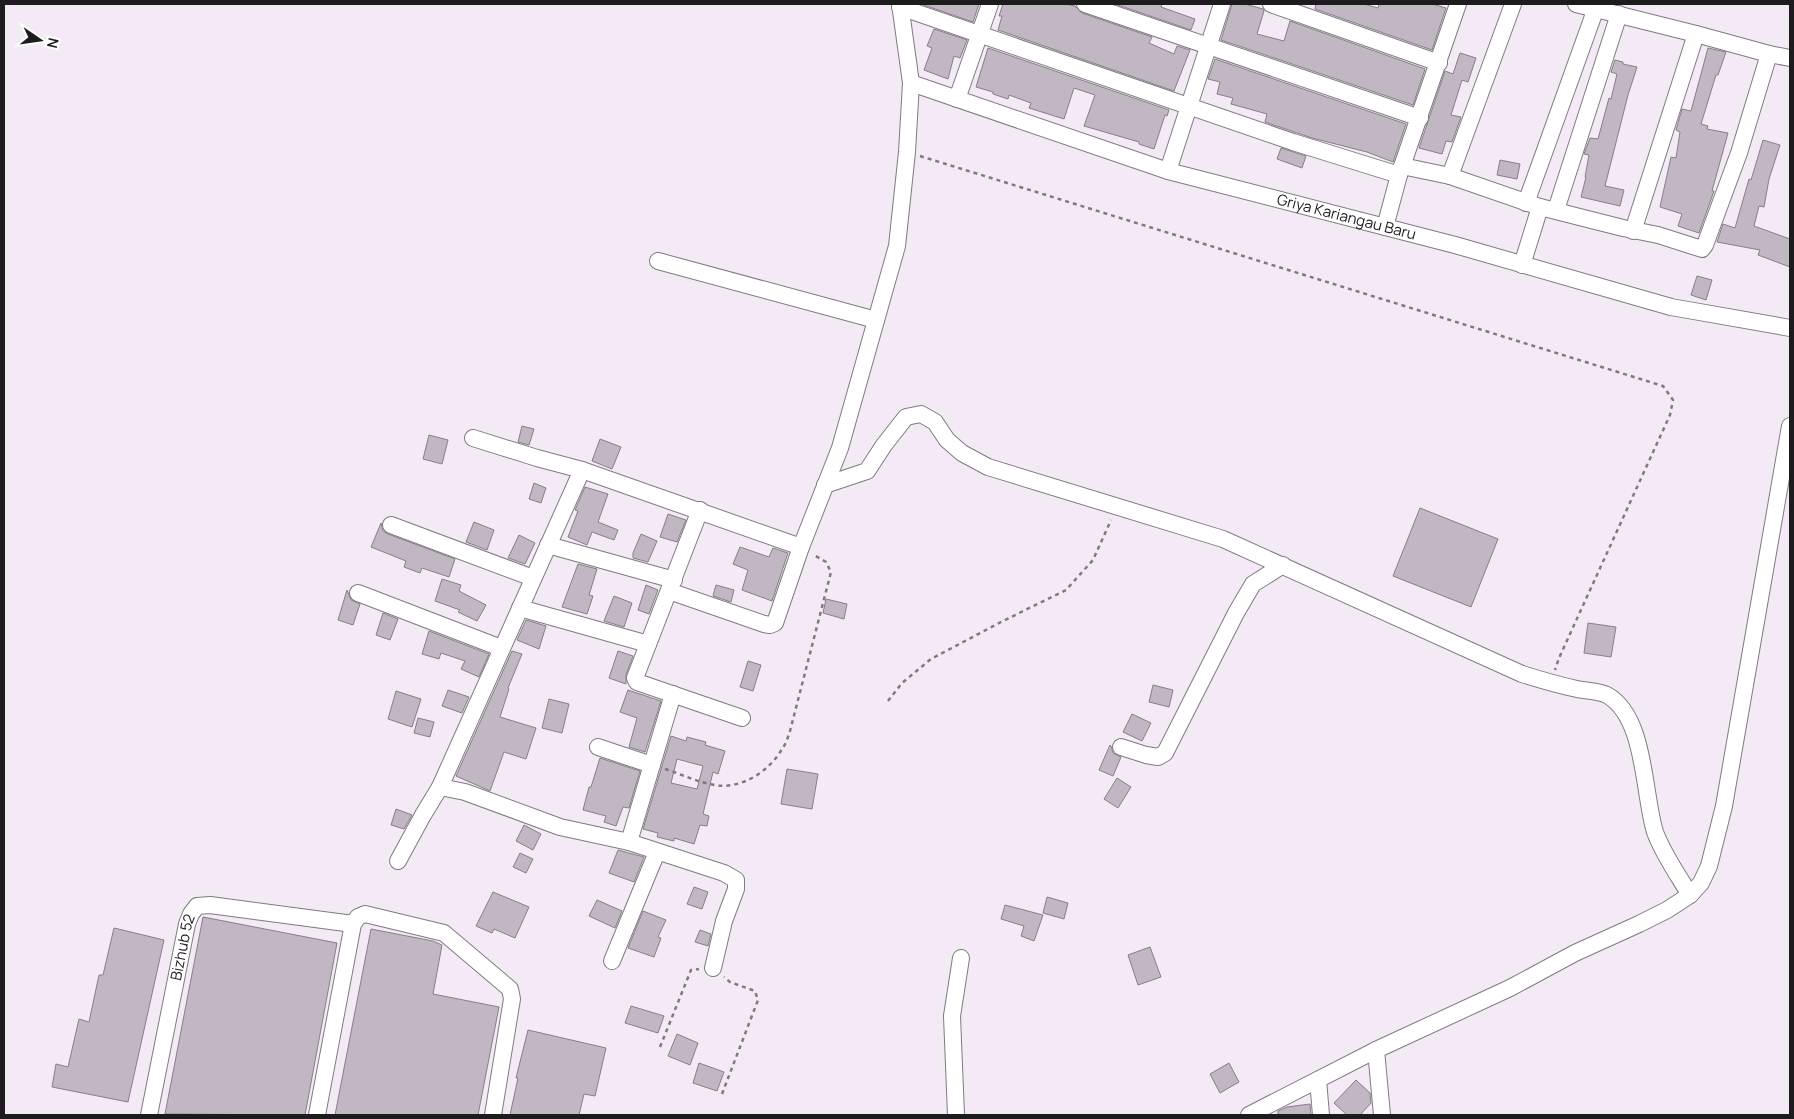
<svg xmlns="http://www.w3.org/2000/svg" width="1794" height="1119" font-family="Manrope,sans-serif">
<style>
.building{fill:#c1b7c3;stroke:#877e89;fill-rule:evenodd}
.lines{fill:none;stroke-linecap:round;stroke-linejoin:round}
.minor-casing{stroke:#817983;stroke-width:18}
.path{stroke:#807981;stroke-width:2.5;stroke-dasharray:4 4;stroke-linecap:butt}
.minor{stroke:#fff;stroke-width:16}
.labels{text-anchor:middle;stroke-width:5;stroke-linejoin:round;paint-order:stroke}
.street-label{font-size:15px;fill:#1e1b1f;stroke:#fff}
</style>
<rect width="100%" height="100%" fill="#f4eaf6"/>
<g class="building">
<polygon points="921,4 979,4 973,22"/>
<polygon points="1003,4 1065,4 1075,6 1082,13 1152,37 1149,43 1174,54 1177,46 1190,50 1174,91 998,30 1002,16 999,16"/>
<polygon points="1115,4 1162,4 1161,7 1195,19 1191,30"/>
<polygon points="1232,4 1245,4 1263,9 1264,11 1257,34 1284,41 1290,21 1425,69 1413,105 1221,40"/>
<polygon points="1316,4 1364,4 1378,8 1379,4 1432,4 1446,8 1432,50 1315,9"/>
<polygon points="934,29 967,40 960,58 954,56 948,79 924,70 932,48 927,46"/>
<polygon points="988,48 1169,110 1167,116 1165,115 1154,149 1139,144 1139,142 1084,126 1095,95 1074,88 1064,119 1029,108 1031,103 1009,95 1008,99 993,94 993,92 976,87"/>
<polygon points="1708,48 1726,52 1718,75 1716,75 1701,124 1708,126 1707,129 1728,133 1712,191 1714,191 1699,233 1678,226 1682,214 1660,207 1671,157 1676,158 1680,132 1676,130 1682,109 1691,111"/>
<polygon points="1460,53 1476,58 1468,82 1462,80 1451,115 1461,117 1452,142 1446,141 1442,154 1419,148 1445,71 1453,74"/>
<polygon points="1215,59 1406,124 1393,162 1367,152 1312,138 1265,122 1267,114 1231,104 1233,98 1217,94 1220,82 1208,79"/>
<polygon points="1615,60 1623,62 1623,64 1637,67 1628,95 1605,186 1624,190 1620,206 1581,197 1586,177 1585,177 1589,155 1584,154 1590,138 1598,139 1609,98 1611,99 1617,74 1611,72"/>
<polygon points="1763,140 1780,145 1769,179 1764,207 1759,206 1754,226 1790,239 1790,267 1758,255 1760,250 1717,242 1723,224 1735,228 1749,179 1751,180"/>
<polygon points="1281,148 1306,156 1302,168 1277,159"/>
<polygon points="1500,160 1520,164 1517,179 1497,175"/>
<polygon points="1697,276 1712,280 1706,300 1691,295"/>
<polygon points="522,426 534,429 529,445 518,442"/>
<polygon points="429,435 448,440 442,464 423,459"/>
<polygon points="600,439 621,447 612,469 592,461"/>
<polygon points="534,483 546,488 541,503 529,499"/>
<polygon points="585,487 608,494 598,522 618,530 614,540 592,532 587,545 568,537 578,511 575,510"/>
<polygon points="1420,508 1498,539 1471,607 1393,576"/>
<polygon points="668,514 686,520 677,542 660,537"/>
<polygon points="474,522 494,530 487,550 466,542"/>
<polygon points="381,523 383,531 388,534 455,559 449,577 422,568 420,573 404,567 406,561 371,547"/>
<polygon points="641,534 657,541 648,562 633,558 633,553"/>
<polygon points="519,535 535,543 525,564 508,558"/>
<polygon points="740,547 769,557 773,548 788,553 772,601 742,590 748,570 733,564"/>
<polygon points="578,564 597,569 589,595 593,596 587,614 562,607"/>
<polygon points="442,579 461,585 459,591 486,605 477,621 458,612 460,610 435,601"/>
<polygon points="646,585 658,590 649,614 638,610"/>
<polygon points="716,585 734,590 731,602 713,596"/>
<polygon points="347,590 351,600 360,604 353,625 338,620"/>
<polygon points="614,596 632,603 624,627 604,621"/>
<polygon points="826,599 847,604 844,619 823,613"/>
<polygon points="383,613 398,619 390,640 376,635"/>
<polygon points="526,620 546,626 539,649 517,640"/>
<polygon points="1588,623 1616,627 1611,657 1584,653"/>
<polygon points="429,631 489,654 479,677 461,669 465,661 441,653 439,659 422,654"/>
<polygon points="512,651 522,654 508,688 509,689 500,717 536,728 526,759 504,752 490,791 456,776"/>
<polygon points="618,651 633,656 626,675 626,684 609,678"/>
<polygon points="748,661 761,665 753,691 740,687"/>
<polygon points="1153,685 1173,690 1169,707 1149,702"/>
<polygon points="448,690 469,697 462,713 442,706"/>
<polygon points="628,690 661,701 645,752 629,747 637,718 620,712"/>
<polygon points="396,691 421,699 412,727 388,719"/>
<polygon points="549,699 569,704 562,733 542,728"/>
<polygon points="1132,714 1151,723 1142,741 1123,732"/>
<polygon points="418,718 434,722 430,737 414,733"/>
<path d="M 671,736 L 686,741 L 687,737 L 706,742 L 705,745 L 725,751 L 718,774 L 713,772 L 703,814 L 709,816 L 707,826 L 700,825 L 694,844 L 674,838 L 674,841 L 657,837 L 658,833 L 643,829 ZM 677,759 L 703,766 L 697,789 L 671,783 Z"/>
<polygon points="1110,745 1111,746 1113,753 1121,757 1113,776 1099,770"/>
<polygon points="600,758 640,771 629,808 623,807 616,826 604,822 606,816 583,810 589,787 591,787"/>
<polygon points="787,769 818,774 812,809 781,804"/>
<polygon points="1117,778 1131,787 1118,808 1104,799"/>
<polygon points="396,809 412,815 404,829 391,825"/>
<polygon points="524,825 541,834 533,850 516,841"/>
<polygon points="618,850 644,857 634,882 609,873"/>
<polygon points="520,853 533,859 526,873 513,867"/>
<polygon points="694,887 708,892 702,909 687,904"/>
<polygon points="493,892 529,907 515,938 494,929 492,933 476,926"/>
<polygon points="1047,897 1068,903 1064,919 1043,913"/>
<polygon points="597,900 622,911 615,928 589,916"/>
<polygon points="1005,905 1043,915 1034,941 1021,936 1024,926 1001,919"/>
<polygon points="643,911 666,920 658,937 661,938 654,957 628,948"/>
<polygon points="203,917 337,943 305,1115 165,1114"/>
<polygon points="114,928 164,940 128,1102 52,1087 56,1064 68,1067 79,1019 89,1022 99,975 103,975"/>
<polygon points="371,929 433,941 442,945 433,994 499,1007 478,1115 335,1115"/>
<polygon points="700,930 711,934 708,946 695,942"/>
<polygon points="1150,947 1161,977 1138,985 1128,955"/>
<polygon points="631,1006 664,1016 658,1033 625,1023"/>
<polygon points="528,1030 606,1048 595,1096 584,1094 579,1115 510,1115 518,1078 516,1078"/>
<polygon points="677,1034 698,1043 690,1065 668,1056"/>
<polygon points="699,1063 724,1072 717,1091 693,1083"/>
<polygon points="1229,1063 1239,1082 1220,1093 1210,1074"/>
<polygon points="1356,1080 1370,1093 1371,1103 1360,1115 1347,1115 1334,1103"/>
<polygon points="1310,1104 1311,1115 1278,1115 1278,1111 1287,1107"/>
</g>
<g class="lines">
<g class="minor-casing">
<g id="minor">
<polyline points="1085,4 1420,118"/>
<polyline points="1271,4 1439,63"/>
<polyline points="1576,4 1696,34 1769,54 1790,58"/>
<polyline points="900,7 1293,142 1399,175"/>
<path id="s1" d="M 911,83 L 1168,171 L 1455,245 L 1671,307 L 1790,328"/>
<polyline points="957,99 990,4"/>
<polyline points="1402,166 1450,176 1540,207 1623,228 1658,235 1702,249 1705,245 1739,153 1769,54"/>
<polyline points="1168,171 1222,4"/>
<polyline points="1450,176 1513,4"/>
<polyline points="1526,203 1596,8"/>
<polyline points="1556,210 1619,14"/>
<polyline points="1385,227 1399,175 1458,4"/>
<polyline points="1633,231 1696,34"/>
<polyline points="658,261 876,320"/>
<polyline points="1522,265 1540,207"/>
<polyline points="473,438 537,458 582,470"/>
<path d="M 825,485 L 867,471 L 884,445 L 906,417 L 921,414 L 935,422 L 947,440 L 962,453 L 988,467 L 1223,539 L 1522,674 C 1541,680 1558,685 1577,689 C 1586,691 1599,691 1607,695 C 1646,717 1643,793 1655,832 C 1663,854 1678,875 1690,895"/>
<polyline points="700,510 635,678 637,682 742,718"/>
<polyline points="391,525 533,578"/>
<polyline points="548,545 674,580"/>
<polyline points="669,591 764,624 770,625 775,623 801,547 840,448 897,246 907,152 911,83 900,4"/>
<polyline points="358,593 501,648"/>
<polyline points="520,608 648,644"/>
<polyline points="598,747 652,765"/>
<polyline points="1121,747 1146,755 1158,757 1165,753 1236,613 1253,584 1283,565"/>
<polyline points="629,842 673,694"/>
<polyline points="398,861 423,815 440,787"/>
<polyline points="612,961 657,852"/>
<polyline points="713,968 724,921 736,889 736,880 724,873 629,842 560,827 465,792 440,787 582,470 801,547"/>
<polyline points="1376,1050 1382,1115"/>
<polyline points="1318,1080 1321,1115"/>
<path id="s2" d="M 149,1115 L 187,924 L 191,914 L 197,906 L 210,905 L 353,924"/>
<polyline points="317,1115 353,924 358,917 365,914 444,933 510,989 512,999 493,1115"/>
<polyline points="956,1115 952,1016 961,958"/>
<polyline points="1249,1115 1376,1050 1510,988 1575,953 1639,924 1667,910 1690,895 1701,883 1709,866 1724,806 1790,426"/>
</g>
</g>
<g class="path">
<polyline points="920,156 1663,386 1673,400 1670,415 1559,658 1555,670"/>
<polyline points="888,701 902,683 931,659 1001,622 1066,590 1093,560 1111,520"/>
<path d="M 665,769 C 681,774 697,782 714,785 C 740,790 769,772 782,749 C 786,744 788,737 790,731 L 831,572 L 826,562 L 814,555"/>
<polyline points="660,1047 691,970 699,969"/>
<polyline points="722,1094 758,1000 755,991 730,982 724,977"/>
</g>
<use href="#minor" class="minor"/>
</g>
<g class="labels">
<g class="street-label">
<text dy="5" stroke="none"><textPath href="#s1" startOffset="456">Griya Kariangau Baru</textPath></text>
<text dy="5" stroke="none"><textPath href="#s2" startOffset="171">Bizhub 52</textPath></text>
</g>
</g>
<rect width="1794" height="1119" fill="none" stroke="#1e1b1f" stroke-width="10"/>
<g transform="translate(40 40) rotate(103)" stroke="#ffffff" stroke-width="4" paint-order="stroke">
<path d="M0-4L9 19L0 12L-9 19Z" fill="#1e1b1f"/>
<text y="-8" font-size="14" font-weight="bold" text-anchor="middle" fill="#1e1b1f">N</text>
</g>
</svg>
